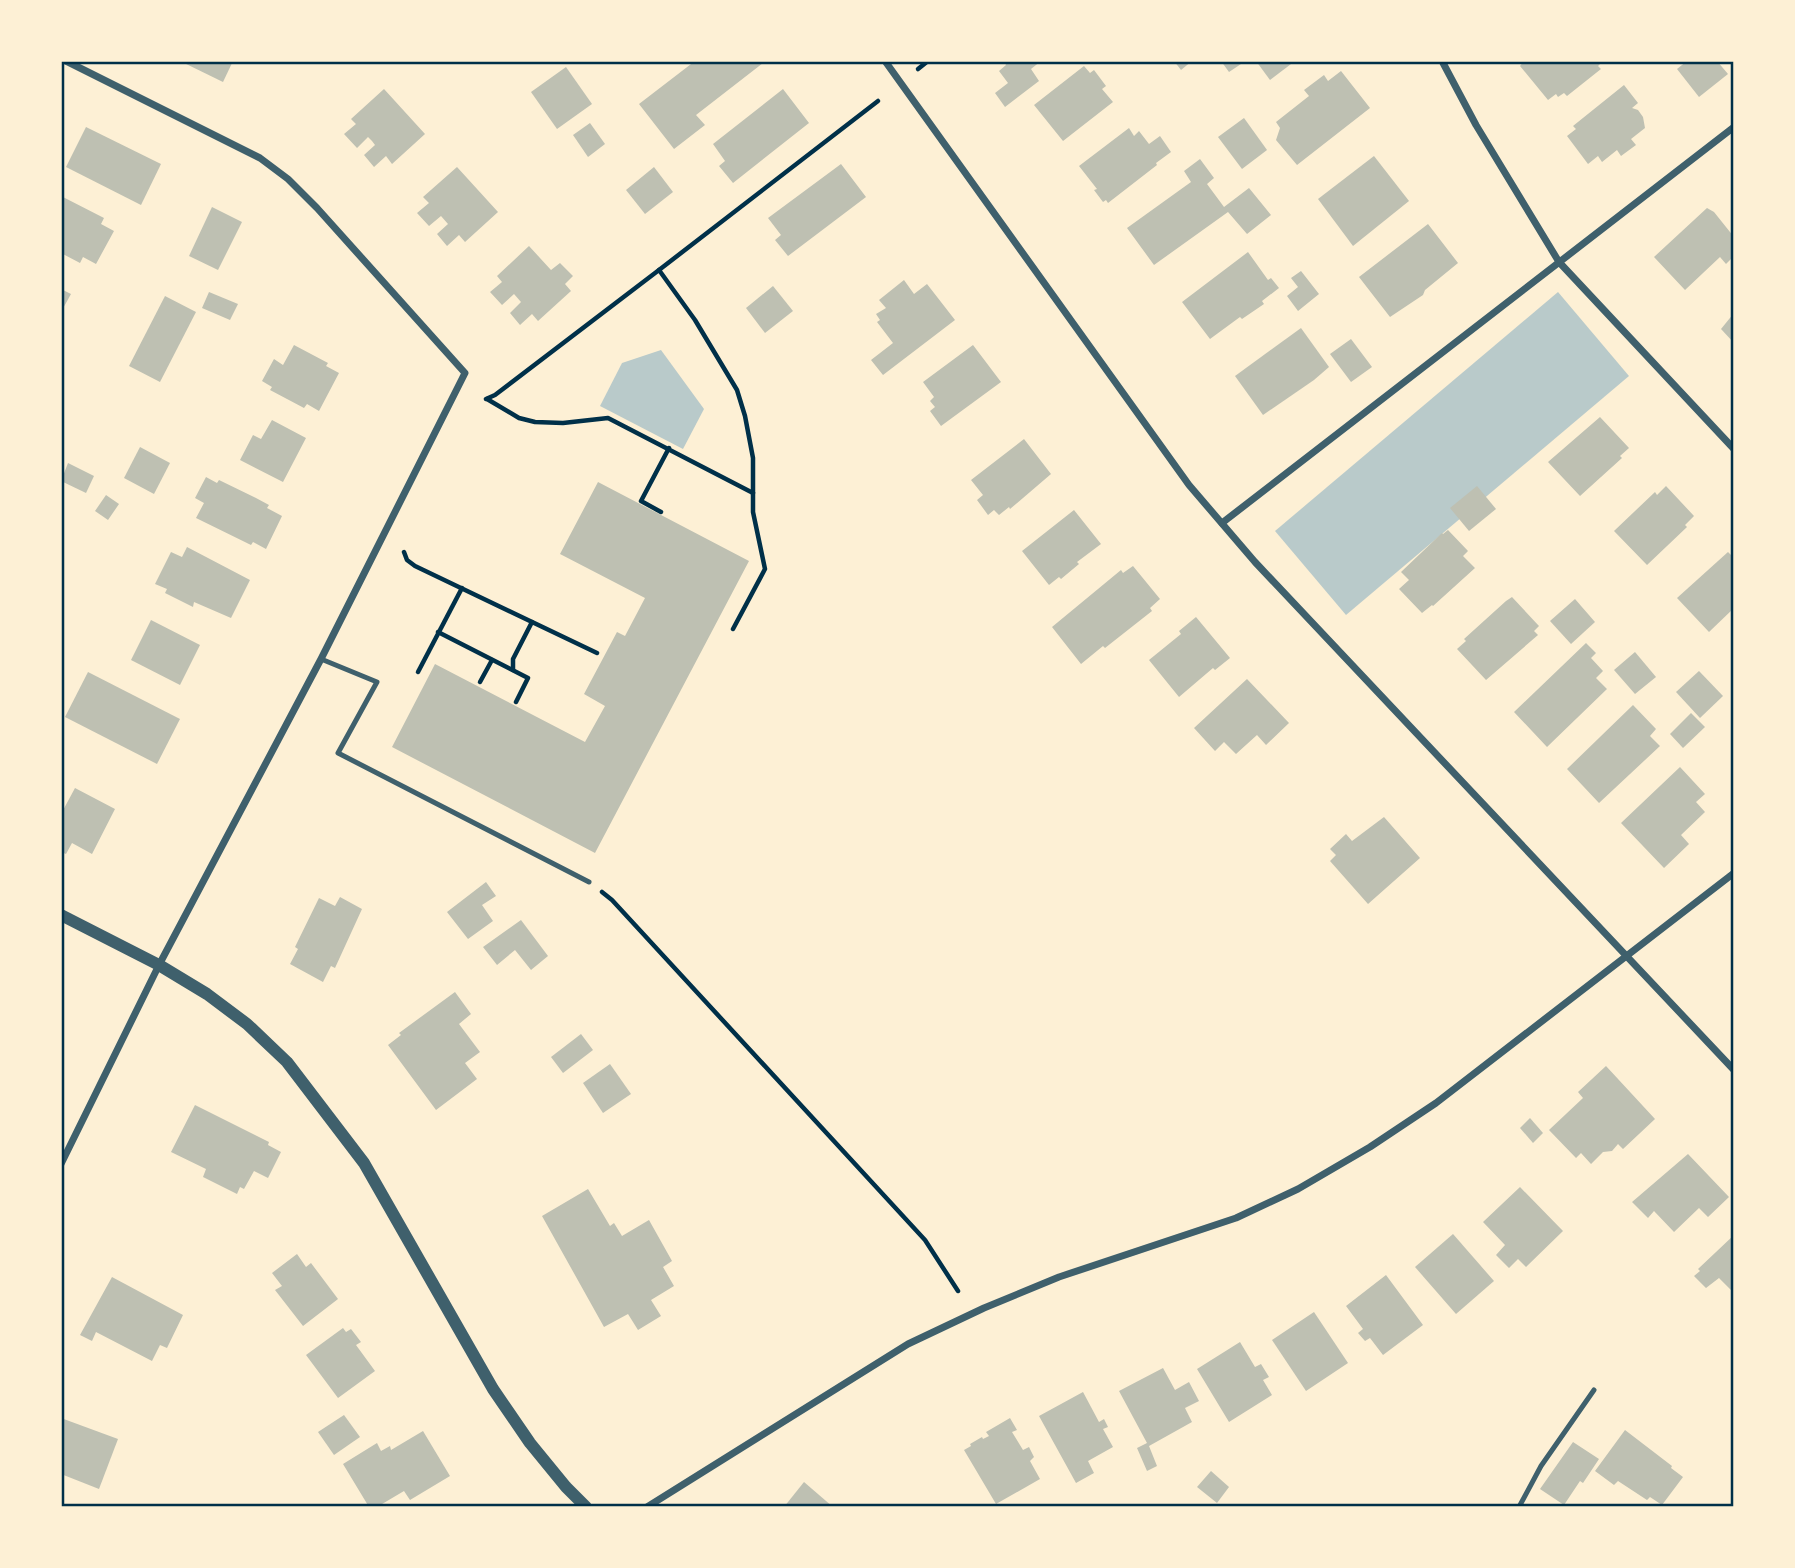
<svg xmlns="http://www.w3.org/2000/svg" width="1795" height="1568" font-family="Inter,sans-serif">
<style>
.green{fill:#b9caca}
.building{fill:#bec0b2}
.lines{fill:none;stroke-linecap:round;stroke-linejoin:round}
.path{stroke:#003049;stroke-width:4.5}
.service{stroke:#3f606c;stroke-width:5}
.minor{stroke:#3f606c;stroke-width:7}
.tertiary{stroke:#3f606c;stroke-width:12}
.neatline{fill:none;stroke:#003049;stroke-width:2.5}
</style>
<rect width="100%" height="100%" fill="#fdf0d5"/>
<g class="green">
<polygon points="1558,292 1629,376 1346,615 1275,531"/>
<polygon points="661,350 704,409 683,449 600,406 622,363"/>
</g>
<g class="building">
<polygon points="180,61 233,61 223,82"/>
<polygon points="695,61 763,63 696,115 705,125 674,149 639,104"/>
<polygon points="1004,61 1041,61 1031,69 1039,81 1005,107 995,93 1008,83 999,71 1006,65"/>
<polygon points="1174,61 1192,61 1181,70"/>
<polygon points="1221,61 1250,61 1246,64 1244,62 1229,72"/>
<polygon points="1256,61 1295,61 1270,80"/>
<polygon points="1524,61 1599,61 1601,63 1598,66 1601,69 1567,96 1564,93 1558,97 1556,94 1548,100 1520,66"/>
<polygon points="1687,61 1717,61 1728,74 1699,97 1677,69"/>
<polygon points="1084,66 1090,73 1094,70 1106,86 1102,89 1113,102 1063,141 1034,105"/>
<polygon points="566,67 592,104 557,129 531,92"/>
<polygon points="1341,71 1370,108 1297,165 1276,140 1280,128 1276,122 1309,96 1304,90 1324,75 1328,81"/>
<polygon points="1624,85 1638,103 1632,108 1638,110 1643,117 1645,128 1631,139 1636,145 1621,156 1617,150 1602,162 1598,156 1588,164 1567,136 1576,129 1573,126"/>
<polygon points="384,89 425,134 392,164 386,156 374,167 364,155 375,145 372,141 368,137 357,148 344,134 356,124 351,119"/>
<polygon points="783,89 809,123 733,183 719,166 725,161 713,144"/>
<polygon points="1244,118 1267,150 1242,169 1218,137"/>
<polygon points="590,123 605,144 588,157 573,135"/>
<polygon points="86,127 161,164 141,205 66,167"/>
<polygon points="1129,128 1134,136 1139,131 1149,144 1160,136 1171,152 1156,163 1157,165 1108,203 1106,200 1103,202 1094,190 1097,189 1079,166"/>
<polygon points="1374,156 1409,201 1353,246 1318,199"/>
<polygon points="1200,159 1214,178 1207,184 1224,207 1249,188 1271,215 1247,234 1228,212 1154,265 1127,228 1191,182 1184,171"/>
<polygon points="841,164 866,197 788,256 775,240 781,235 768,218"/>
<polygon points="457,167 498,212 465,242 459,235 447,246 437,234 448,224 441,216 429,226 417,213 429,203 423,197"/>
<polygon points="654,167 673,192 645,214 626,190"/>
<polygon points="61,196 104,218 101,224 114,231 96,264 83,257 80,263 61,253"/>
<polygon points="212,207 242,222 218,270 189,256"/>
<polygon points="1707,208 1714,212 1734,237 1734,256 1726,264 1720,257 1685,290 1654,257"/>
<polygon points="1428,224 1458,263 1425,290 1423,295 1390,317 1359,277"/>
<polygon points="529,246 551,270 560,263 573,276 565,284 571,291 538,321 532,314 520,325 510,313 521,302 514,294 502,305 490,292 502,282 497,276"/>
<polygon points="1248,252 1268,280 1271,278 1279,288 1262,301 1264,304 1242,319 1240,317 1210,339 1182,302"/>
<polygon points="1301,271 1319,294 1298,311 1287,296 1298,287 1291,278"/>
<polygon points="904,280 914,294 927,284 955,320 883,375 871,360 893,343 877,322 880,320 876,314 886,308 879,300"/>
<polygon points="773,286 793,311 765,333 746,308"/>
<polygon points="61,289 71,294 61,312"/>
<polygon points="209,292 238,304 230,320 202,308"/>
<polygon points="165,296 196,312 160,382 129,366"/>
<polygon points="1734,313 1734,343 1721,329"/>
<polygon points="1301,328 1329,367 1314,380 1263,415 1235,376"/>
<polygon points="1351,339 1372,367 1351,382 1330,354"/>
<polygon points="294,345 328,363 326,366 339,373 319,411 307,404 304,408 270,390 272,387 262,381 274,359 283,365"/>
<polygon points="973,345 1001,382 941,426 930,411 935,407 930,401 934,397 923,382"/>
<polygon points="1600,417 1629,448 1620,456 1622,458 1580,496 1548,462"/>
<polygon points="272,420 306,438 283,482 240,460 253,435 261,439"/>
<polygon points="1024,439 1051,474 1010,509 1009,507 999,515 994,510 988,515 977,500 983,495 971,480"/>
<polygon points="140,447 170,463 154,494 124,478"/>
<polygon points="68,463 94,476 86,493 61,481"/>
<polygon points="206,477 217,483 219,480 256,498 269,505 267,508 282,516 266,549 253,542 251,545 196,518 204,503 195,498"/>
<polygon points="598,482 749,561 595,853 392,747 435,664 585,742 605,706 584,694 617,632 625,636 645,598 560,554"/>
<polygon points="1477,486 1496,509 1469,531 1450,508"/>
<polygon points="1666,486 1694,516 1685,525 1687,527 1647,565 1614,531 1655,492 1657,495"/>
<polygon points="106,495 119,504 108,520 95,511"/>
<polygon points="1074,510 1101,544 1077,562 1079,564 1061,579 1059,577 1049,585 1022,551"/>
<polygon points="1448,530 1468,551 1463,556 1475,568 1433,606 1432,605 1422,613 1399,589 1409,580 1401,572 1442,533 1443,534"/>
<polygon points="187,547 250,580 231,618 194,602 193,607 165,593 167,589 155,584 171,552 182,557"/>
<polygon points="1728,552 1734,558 1734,608 1709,632 1677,598"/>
<polygon points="1133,566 1160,599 1150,608 1152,611 1105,648 1103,646 1081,664 1052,627 1121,570 1123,573"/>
<polygon points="1512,597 1539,626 1534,631 1538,635 1486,680 1457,649 1466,641 1464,639 1506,601"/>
<polygon points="1575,599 1595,622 1571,644 1550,621"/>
<polygon points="1196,617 1230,658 1215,670 1213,668 1179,697 1149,660 1181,634 1179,631"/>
<polygon points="151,620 200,645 180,685 131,660"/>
<polygon points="1586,643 1596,653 1591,658 1603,671 1596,678 1607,689 1547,747 1514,712"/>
<polygon points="1635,652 1656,677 1635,694 1614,670"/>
<polygon points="1699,671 1723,696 1700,718 1676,692"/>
<polygon points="88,672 180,719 157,764 65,717"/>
<polygon points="1247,679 1289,723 1266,745 1257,735 1236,754 1224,742 1215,751 1194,728"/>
<polygon points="1633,705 1656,729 1650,736 1660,746 1599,803 1567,769"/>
<polygon points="1691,713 1705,727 1683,748 1670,734"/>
<polygon points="1680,767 1705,794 1696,802 1705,812 1681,835 1689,844 1664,868 1621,823"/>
<polygon points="75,788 115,809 92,854 72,843 66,854 61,852 61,814"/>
<polygon points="1384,817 1420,858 1368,904 1330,861 1336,855 1330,849 1346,834 1352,841"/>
<polygon points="486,882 496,896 482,905 493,921 468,939 447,912"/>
<polygon points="340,897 362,909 335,968 331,966 323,982 290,964 298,949 295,947 319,898 335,906"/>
<polygon points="521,920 548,956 531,970 515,950 497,965 483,947"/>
<polygon points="455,992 471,1014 459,1024 480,1052 465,1063 477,1079 436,1110 388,1045 401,1035 399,1033"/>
<polygon points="581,1034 593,1050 563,1073 551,1057"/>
<polygon points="610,1064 631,1094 603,1113 583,1083"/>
<polygon points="1606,1066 1655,1119 1623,1149 1618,1144 1612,1151 1603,1152 1591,1164 1581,1153 1576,1158 1549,1130 1583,1098 1578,1092"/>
<polygon points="195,1105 269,1142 268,1145 281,1152 268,1178 254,1171 244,1189 240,1187 237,1194 203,1177 206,1169 171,1152"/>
<polygon points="1530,1118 1543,1133 1533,1143 1520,1128"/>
<polygon points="1688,1154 1729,1197 1708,1217 1699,1208 1674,1232 1654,1211 1648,1218 1632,1202"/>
<polygon points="1520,1187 1563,1231 1526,1267 1518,1259 1509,1268 1496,1255 1505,1245 1483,1222"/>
<polygon points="588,1189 610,1226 614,1223 622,1236 649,1220 672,1261 663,1267 674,1286 651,1300 661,1316 638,1330 628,1314 604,1327 542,1216"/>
<polygon points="1453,1234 1494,1281 1456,1314 1415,1267"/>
<polygon points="1734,1235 1734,1293 1719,1278 1706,1288 1694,1276 1700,1271 1698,1269"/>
<polygon points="297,1254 306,1267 311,1263 338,1299 303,1326 275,1290 282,1286 272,1273"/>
<polygon points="1386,1275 1423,1325 1383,1355 1370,1338 1365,1341 1358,1333 1363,1329 1346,1306"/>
<polygon points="112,1277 183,1315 167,1348 160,1345 152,1361 96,1332 92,1341 80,1335"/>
<polygon points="1314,1312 1348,1363 1306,1391 1272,1340"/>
<polygon points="343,1328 346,1332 351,1329 361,1342 356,1345 375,1371 338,1398 306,1355"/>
<polygon points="1240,1342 1255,1367 1261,1364 1269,1377 1263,1380 1272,1395 1229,1422 1197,1369"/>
<polygon points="1163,1368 1175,1390 1189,1382 1199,1401 1185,1408 1192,1422 1149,1446 1157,1466 1147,1471 1137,1448 1147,1443 1119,1391"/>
<polygon points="1083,1392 1099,1422 1104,1419 1108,1427 1103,1429 1113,1447 1088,1461 1094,1473 1076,1483 1039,1416"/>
<polygon points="344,1415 360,1437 334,1455 318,1432"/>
<polygon points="61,1418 118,1439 99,1489 61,1474"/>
<polygon points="1010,1418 1017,1430 1012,1432 1023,1450 1029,1447 1034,1457 1030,1461 1040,1479 996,1504 964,1450 971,1446 970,1444 982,1437 983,1439 989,1436 986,1432"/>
<polygon points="1625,1430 1672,1466 1671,1468 1683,1477 1662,1505 1650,1497 1647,1500 1618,1481 1614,1485 1595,1471"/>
<polygon points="423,1431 450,1476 410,1500 404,1491 377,1507 369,1507 343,1464 377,1443 381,1451 390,1446 391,1450"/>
<polygon points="1573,1442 1599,1459 1583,1483 1580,1481 1564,1505 1540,1489"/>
<polygon points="1211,1471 1229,1487 1217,1503 1197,1487"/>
<polygon points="804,1482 833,1507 784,1507"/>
</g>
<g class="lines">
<g class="path">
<polyline points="918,69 928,61"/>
<polyline points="659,270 878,101"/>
<polyline points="486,399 495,395 659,270 695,320 737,390 745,416 753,458 753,512 765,569 733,629"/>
<polyline points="487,399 519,418 535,422 563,423 608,418 753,493"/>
<polyline points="661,512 641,501 669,448"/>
<polyline points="404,552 407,560 415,566 597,653"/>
<polyline points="438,632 528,678 516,702"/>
<polyline points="513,670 513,659 532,622"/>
<polyline points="418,672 462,588"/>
<polyline points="480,682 492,660"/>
<polyline points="602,892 612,900 925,1240 958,1291"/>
</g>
<g class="service">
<polyline points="321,659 377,682 338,753 589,882"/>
<polyline points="1519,1507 1541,1466 1594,1390"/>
</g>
<g class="minor">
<polyline points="885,61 1189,485 1255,562 1734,1070"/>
<polyline points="1442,61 1476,125 1559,262 1734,449"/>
<polyline points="1222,523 1734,127"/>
<polyline points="61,1164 159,965 321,659 465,373 317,208 288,179 260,158 66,61"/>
<polyline points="647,1507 908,1344 984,1308 1059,1277 1236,1218 1298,1189 1370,1147 1436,1103 1734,873"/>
</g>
<polyline class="tertiary" points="61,915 159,965 207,994 247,1024 287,1062 364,1163 493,1389 530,1443 566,1487 586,1507"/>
</g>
<rect width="1795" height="1568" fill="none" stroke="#fdf0d5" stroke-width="126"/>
<rect x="63" y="63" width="1669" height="1442" class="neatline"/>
</svg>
